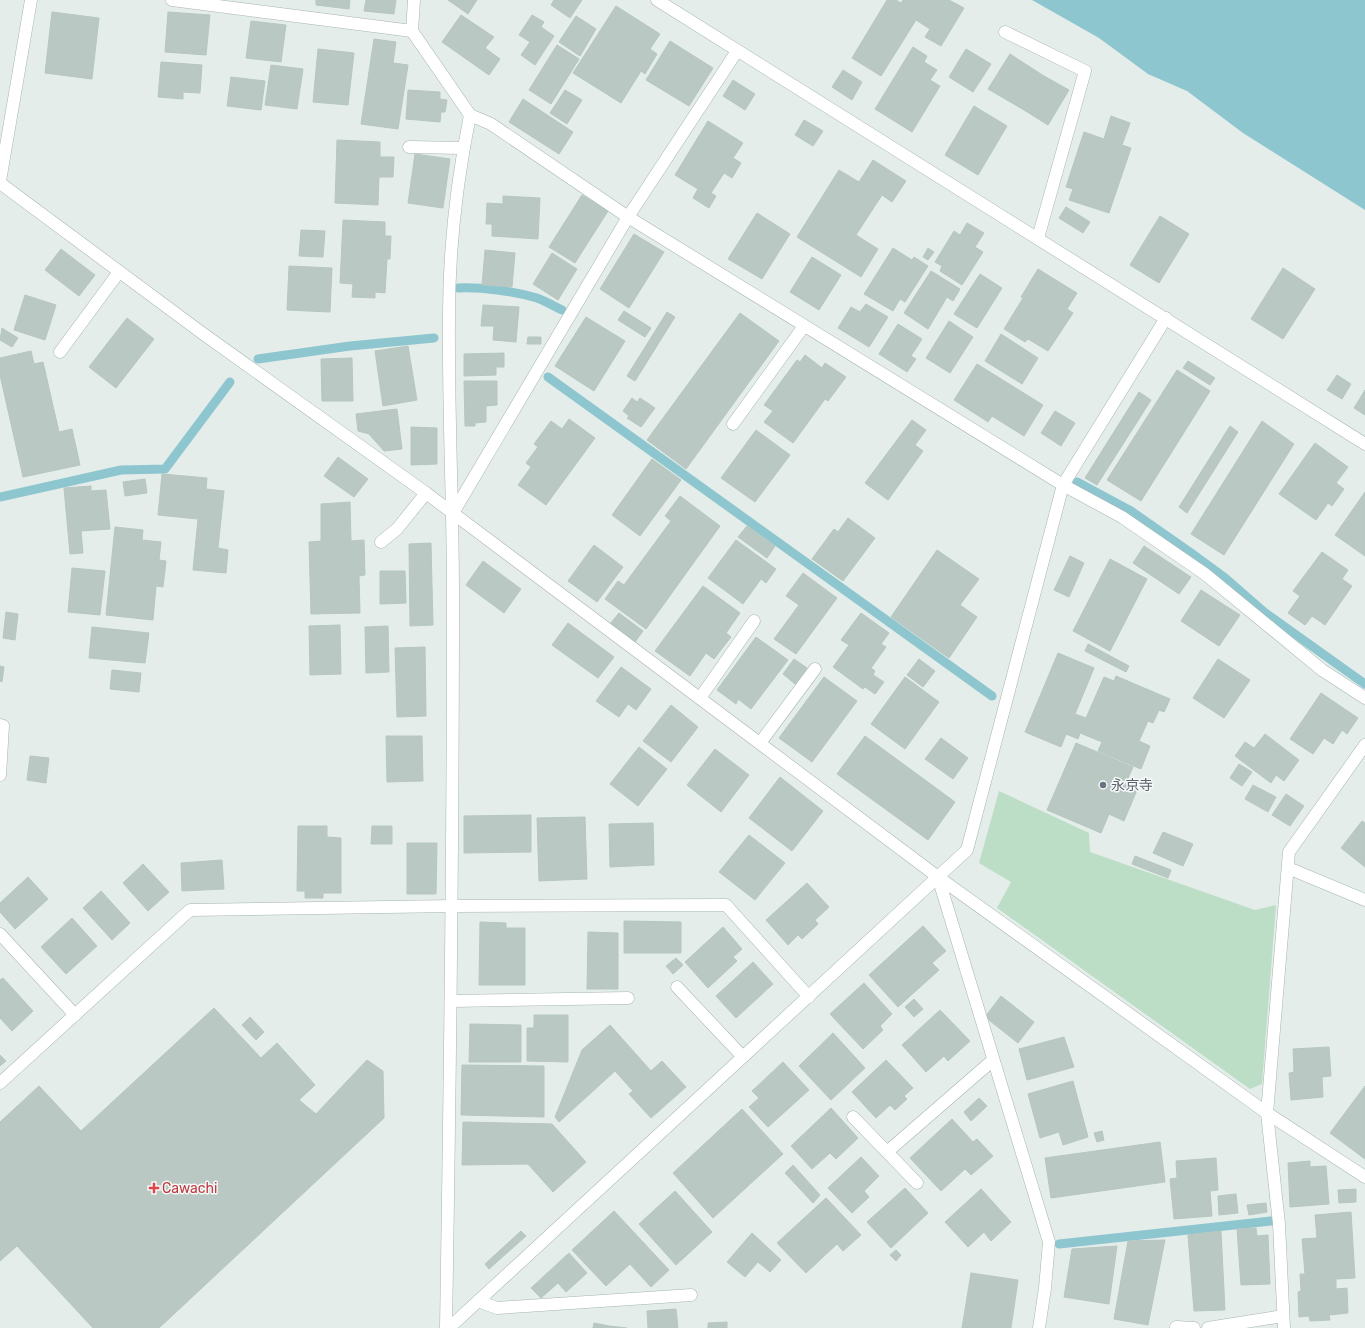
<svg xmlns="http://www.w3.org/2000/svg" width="1365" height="1328" font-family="Rubik,'Noto Sans JP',sans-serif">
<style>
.green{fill:#bddec6}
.water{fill:#8ec6d0}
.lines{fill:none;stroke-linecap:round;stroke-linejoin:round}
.stream{stroke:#8ec6d0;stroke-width:9}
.building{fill:#b9c8c2;stroke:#b6c7c0}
.street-casing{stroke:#a7b5b0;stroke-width:13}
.street{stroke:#fff;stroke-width:12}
.worship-dot{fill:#6b7280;stroke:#f5f9f7;stroke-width:1.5}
.health-dot{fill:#e0444e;stroke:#f5f9f7;stroke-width:1.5}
.labels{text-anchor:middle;stroke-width:3;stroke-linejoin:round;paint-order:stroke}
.worship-label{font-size:14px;fill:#5b616d;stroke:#f5f9f7;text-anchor:start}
.health-label{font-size:14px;fill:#be3a42;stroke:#f5f9f7;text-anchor:start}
</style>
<rect width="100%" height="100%" fill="#e4ede9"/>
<polygon class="green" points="999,791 1089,833 1090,852 1255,910 1276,905 1262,1084 1250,1089 997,908 1011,882 979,863"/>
<polygon class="water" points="1032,0 1365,0 1365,210 1243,133 1187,91 1148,74 1099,38"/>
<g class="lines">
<g class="stream">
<path d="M 458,288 C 482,287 513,291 537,298 C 545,301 554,306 562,310"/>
<polyline points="258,359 350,346 434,338"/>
<polyline points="548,377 992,696"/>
<polyline points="1077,482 1131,511 1191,553 1225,578 1264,612 1365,684"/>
<polyline points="0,497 121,470 165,469 230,382"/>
<polyline points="1059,1244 1271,1221"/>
</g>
</g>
<g class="building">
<polygon points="316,0 350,0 349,9 316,5"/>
<polygon points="366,0 396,0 394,14 364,11"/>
<polygon points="448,0 477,0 468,14"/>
<polygon points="554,0 582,0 570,18 551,5"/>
<polygon points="887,0 896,0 901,3 903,0 949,0 964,8 941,46 925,37 930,29 916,20 881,76 852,58"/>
<polygon points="616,6 660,34 650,49 657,54 645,74 641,71 621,103 573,73"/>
<polygon points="52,12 99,18 92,79 45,73"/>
<polygon points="168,12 210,15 206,55 165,52"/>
<polygon points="461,15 494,37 485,48 500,59 489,75 442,42"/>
<polygon points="532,15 544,22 541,27 554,36 535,65 521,55 530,42 519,35"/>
<polygon points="576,16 596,29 580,56 559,42"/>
<polygon points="251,21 286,25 281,62 246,58"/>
<polygon points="374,39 396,42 393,63 408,65 398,129 361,124"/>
<polygon points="670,41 713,68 689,106 646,80"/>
<polygon points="557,45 579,59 551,104 529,90"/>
<polygon points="913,47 927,56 924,62 937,70 930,80 940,86 912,132 875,109"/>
<polygon points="318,49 354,53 348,105 313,102"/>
<polygon points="966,49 991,64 973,92 949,77"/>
<polygon points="1010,54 1044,76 1024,110 988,89"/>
<polygon points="161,62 202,65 200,93 183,92 183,99 158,97"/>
<polygon points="271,65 303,69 297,109 265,105"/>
<polygon points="843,70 862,82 852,100 832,87"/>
<polygon points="1044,76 1069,90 1048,125 1024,110"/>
<polygon points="231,77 265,81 261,110 227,106"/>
<polygon points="733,80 755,94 745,110 723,96"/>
<polygon points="408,90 440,92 440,99 447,100 445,112 441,112 440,122 406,119"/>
<polygon points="565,90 582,100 567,124 550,113"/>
<polygon points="523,99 573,132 559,154 509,122"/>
<polygon points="974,106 1007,126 978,175 945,155"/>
<polygon points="1111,116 1130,123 1122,145 1131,148 1109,213 1069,200 1073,189 1066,187 1084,132 1104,139"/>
<polygon points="804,120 823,131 813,146 795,135"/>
<polygon points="708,121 743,143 733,158 741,163 732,178 724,173 711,193 716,196 709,208 693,198 698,189 675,175"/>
<polygon points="337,140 380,142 380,157 394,157 393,177 379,177 378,205 335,203"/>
<polygon points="415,154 450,159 443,208 408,203"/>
<polygon points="873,160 906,181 892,202 882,195 856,235 878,249 861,277 797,237 839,170 859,182"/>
<polygon points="582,195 608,211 575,263 549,247"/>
<polygon points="503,196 540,198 538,239 492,236 492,224 486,224 487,203 503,204"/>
<polygon points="1066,207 1090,222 1083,233 1059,218"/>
<polygon points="757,213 790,234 762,279 728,259"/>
<polygon points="1160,216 1189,234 1159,283 1130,265"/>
<polygon points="343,220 385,222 385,236 391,236 390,259 387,259 385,293 375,292 375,298 352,297 353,284 340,283"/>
<polygon points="967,223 984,233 975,247 983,252 962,285 940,271 942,266 935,262 954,231 960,235"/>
<polygon points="301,230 325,231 323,257 299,256"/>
<polygon points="634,234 664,252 629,308 600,289"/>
<polygon points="893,248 912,260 914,257 928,266 905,302 900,299 893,311 864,294"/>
<polygon points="928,248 934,252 928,260 923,257"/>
<polygon points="61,249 95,275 79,296 45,270"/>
<polygon points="485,250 515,253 512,287 482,285"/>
<polygon points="552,253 577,269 558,300 533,284"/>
<polygon points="812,257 841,275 819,310 790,292"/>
<polygon points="289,266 332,268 330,312 287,310"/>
<polygon points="1283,268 1315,289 1283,339 1251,319"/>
<polygon points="1038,269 1077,293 1067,309 1073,313 1048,351 1028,339 1025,342 1004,329 1023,298 1021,297"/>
<polygon points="931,271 960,289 953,301 947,297 928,329 904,313"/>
<polygon points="980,274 1002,288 977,328 954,314"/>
<polygon points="25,295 56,305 45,340 14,330"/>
<polygon points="866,304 888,317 869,347 838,328 851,307 860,312"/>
<polygon points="483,305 519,307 516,342 493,340 494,326 481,326"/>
<polygon points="624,311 651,328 645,337 618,320"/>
<polygon points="667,312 675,317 635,381 627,376"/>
<polygon points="740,313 779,341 686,469 647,440"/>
<polygon points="586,317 625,341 594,391 555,366"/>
<polygon points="127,318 154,339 116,388 89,367"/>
<polygon points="949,321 973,337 950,373 926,358"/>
<polygon points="898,324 922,339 911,356 916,359 907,372 879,354"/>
<polygon points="2,328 18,338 12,347 0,340"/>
<polygon points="1001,334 1038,358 1022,384 985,361"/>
<polygon points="528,337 541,337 541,344 527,344"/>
<polygon points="408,346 417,400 383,406 375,351"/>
<polygon points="31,351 34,364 43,362 59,432 72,429 80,465 23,477 0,375 0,358"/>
<polygon points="504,353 504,367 496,367 496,375 464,376 464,354"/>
<polygon points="805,355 822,368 825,363 846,377 828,401 825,399 793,443 764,422 773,411 764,405 797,360 800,362"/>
<polygon points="352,358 353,401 322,401 321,359"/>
<polygon points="1188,361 1215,378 1210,385 1183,368"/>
<polygon points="977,364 1043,405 1024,436 992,416 988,422 954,400"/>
<polygon points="1177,370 1210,391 1141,501 1107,480"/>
<polygon points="1337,375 1351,384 1342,399 1327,390"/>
<polygon points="464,381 497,381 497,405 486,406 486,422 475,423 475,426 465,426"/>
<polygon points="1365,390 1365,415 1354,408"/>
<polygon points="1139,392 1151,400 1097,485 1085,478"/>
<polygon points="632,398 637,402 640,398 655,408 641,427 627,418 629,416 623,411"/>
<polygon points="397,409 402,449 384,451 369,434 358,431 356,414"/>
<polygon points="1055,411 1075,423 1061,446 1041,433"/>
<polygon points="569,419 595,438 546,505 518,485 531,467 526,463 538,447 534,444 551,421 562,429"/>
<polygon points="912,420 926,430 915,445 923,451 888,500 865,483"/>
<polygon points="1262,421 1294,444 1224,555 1191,534"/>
<polygon points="1230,426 1238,432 1187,513 1179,507"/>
<polygon points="411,427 437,428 437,464 411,465"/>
<polygon points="756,430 790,455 755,502 721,478"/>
<polygon points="1315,443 1348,467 1336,483 1344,489 1332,506 1328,503 1316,520 1279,494"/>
<polygon points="338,457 368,479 354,497 324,476"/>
<polygon points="652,459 681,480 640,536 612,515"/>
<polygon points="162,474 207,478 206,489 224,491 218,548 228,550 226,573 193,570 198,519 158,515"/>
<polygon points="145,479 147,493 125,496 123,482"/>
<polygon points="91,486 91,491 106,490 110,529 81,531 83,553 70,554 64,488"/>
<polygon points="1365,492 1365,556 1335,535"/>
<polygon points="680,496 720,526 646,629 605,599 618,581 624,585 671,521 665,516"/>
<polygon points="350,502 351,541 364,540 365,575 359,576 360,613 311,614 309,542 321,541 321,504"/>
<polygon points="848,518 875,538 843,581 812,559 834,529 838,532"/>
<polygon points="747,526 775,546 767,558 738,537"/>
<polygon points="115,527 143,530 142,540 161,542 159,560 166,561 163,587 156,586 153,620 106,615"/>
<polygon points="736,540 776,569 766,583 761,579 743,604 708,578"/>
<polygon points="431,543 433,625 410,626 409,544"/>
<polygon points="594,545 623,567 597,602 568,581"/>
<polygon points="1144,546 1191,577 1179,594 1133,563"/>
<polygon points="937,550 979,579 960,605 977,617 949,658 891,617"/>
<polygon points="1322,552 1348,570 1342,579 1352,586 1325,625 1312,616 1305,625 1288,613 1300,596 1293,591"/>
<polygon points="1070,556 1084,563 1069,597 1054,590"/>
<polygon points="1110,559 1147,579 1110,651 1073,631"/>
<polygon points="483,561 521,589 504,613 466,585"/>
<polygon points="72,568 105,571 100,615 68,612"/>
<polygon points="380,571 405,571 406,603 380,604"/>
<polygon points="803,573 837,598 796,654 774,639 799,605 786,596"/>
<polygon points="703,586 740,613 726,633 731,637 714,659 706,653 690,676 655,651"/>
<polygon points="1201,590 1240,615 1219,646 1181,621"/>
<polygon points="6,612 18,614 15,640 3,638"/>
<polygon points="619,613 643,631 635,642 610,624"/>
<polygon points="861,613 889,633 881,644 886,647 871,668 875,671 873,675 884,682 875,694 865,687 863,689 833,667 849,645 841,640"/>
<polygon points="568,623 614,657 598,678 552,645"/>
<polygon points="340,625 341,674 310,675 309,626"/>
<polygon points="388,626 389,672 366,673 365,627"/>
<polygon points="92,627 149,633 145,663 89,658"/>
<polygon points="756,637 788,660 751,709 738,699 736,704 717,690"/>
<polygon points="1088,644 1129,666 1126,672 1085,651"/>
<polygon points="425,647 426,716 397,717 395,648"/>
<polygon points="1058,653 1094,668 1075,714 1086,718 1104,677 1114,681 1116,676 1170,699 1164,712 1159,710 1153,723 1148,721 1139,741 1150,746 1141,769 1098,751 1102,742 1080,733 1078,739 1066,734 1061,747 1025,732"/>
<polygon points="794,659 807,668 795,684 783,674"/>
<polygon points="919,659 935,671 923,687 907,675"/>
<polygon points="1218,659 1250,680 1224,718 1193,698"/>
<polygon points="0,666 4,667 2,682 0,681"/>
<polygon points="621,667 651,689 636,710 628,704 619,717 596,701"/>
<polygon points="112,670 141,673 139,692 110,689"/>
<polygon points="824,677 857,701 812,762 779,738"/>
<polygon points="905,677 939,702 905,749 871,724"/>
<polygon points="1321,693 1358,718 1347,734 1342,730 1333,744 1324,738 1313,754 1290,739"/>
<polygon points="671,705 698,727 671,762 643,741"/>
<polygon points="1265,734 1299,760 1284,781 1276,775 1271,783 1235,756 1245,742 1254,748"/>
<polygon points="386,736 422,736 423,781 387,782"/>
<polygon points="865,736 955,802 928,840 837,774"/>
<polygon points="941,738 968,758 953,779 925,759"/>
<polygon points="1076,743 1133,767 1125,785 1137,790 1124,821 1109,814 1101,833 1047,810"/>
<polygon points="639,747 667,769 638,806 610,784"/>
<polygon points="715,749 749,775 721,812 687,785"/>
<polygon points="30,756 49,758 46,783 27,780"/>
<polygon points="1239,764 1252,772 1242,786 1230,778"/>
<polygon points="780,777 823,811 792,851 749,818"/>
<polygon points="1253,785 1276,797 1268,812 1245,799"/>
<polygon points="1286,794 1304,806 1290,826 1272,815"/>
<polygon points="531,815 531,852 464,853 464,816"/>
<polygon points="585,817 587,879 539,881 537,818"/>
<polygon points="1362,821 1365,823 1365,867 1341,848"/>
<polygon points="653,823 654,865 610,867 609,824"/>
<polygon points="298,826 327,826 327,837 341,838 341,893 323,893 323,898 305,898 305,891 297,891"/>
<polygon points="372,826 392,826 392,844 371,844"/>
<polygon points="1163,832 1193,844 1183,866 1153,853"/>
<polygon points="749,835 785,863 755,900 719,872"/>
<polygon points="407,843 437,843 436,894 407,894"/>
<polygon points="1135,856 1171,870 1168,878 1132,864"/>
<polygon points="222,860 224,889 182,891 181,863"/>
<polygon points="143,864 169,892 148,911 123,883"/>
<polygon points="28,877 48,899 15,929 0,912 0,903"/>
<polygon points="807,883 829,907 815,920 818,924 802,939 798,935 788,945 766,920"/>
<polygon points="101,891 130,923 112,940 83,908"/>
<polygon points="72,918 97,946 66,974 41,947"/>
<polygon points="624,921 681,922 681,953 624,953"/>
<polygon points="480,922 506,923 506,928 525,928 525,985 479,985"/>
<polygon points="923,926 946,951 932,963 939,970 898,1007 869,975"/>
<polygon points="723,927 742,949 733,957 737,961 708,988 685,962"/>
<polygon points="588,932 618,933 618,989 587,989"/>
<polygon points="676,958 683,965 673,974 666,966"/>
<polygon points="753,962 773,984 736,1018 716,996"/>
<polygon points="3,978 33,1011 12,1031 0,1018 0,980"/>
<polygon points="864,983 892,1014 880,1026 883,1030 863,1049 830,1014"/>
<polygon points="1001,996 1034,1022 1018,1043 985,1017"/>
<polygon points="914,999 923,1009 914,1017 905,1007"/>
<polygon points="214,1008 261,1058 277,1043 315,1085 299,1100 316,1114 367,1060 383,1071 384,1118 159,1328 93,1328 17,1246 0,1261 0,1122 39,1086 81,1131"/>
<polygon points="940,1010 970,1041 948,1061 944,1056 926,1072 902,1045"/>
<polygon points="534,1015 568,1015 568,1062 527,1061 527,1028 534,1028"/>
<polygon points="250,1017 264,1032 256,1040 242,1025"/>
<polygon points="470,1024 521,1025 521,1062 469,1062"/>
<polygon points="610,1025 651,1071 662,1061 686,1087 651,1118 629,1094 633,1091 615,1071 559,1122 555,1117 582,1050"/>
<polygon points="833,1033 865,1068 831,1100 799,1066"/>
<polygon points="1064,1037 1074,1067 1027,1080 1019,1049"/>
<polygon points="1329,1047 1331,1076 1322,1077 1323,1097 1291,1100 1289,1073 1294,1072 1293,1049"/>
<polygon points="0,1055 6,1061 0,1066"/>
<polygon points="886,1060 913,1088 904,1096 907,1099 895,1110 890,1105 876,1118 852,1092"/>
<polygon points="783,1062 809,1090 768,1127 749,1107 759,1098 752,1091"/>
<polygon points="462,1065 544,1066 544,1117 461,1115"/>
<polygon points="1073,1081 1088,1137 1063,1145 1059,1132 1040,1138 1028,1094"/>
<polygon points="1365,1086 1365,1159 1330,1133"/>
<polygon points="979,1098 987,1106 971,1121 964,1112"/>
<polygon points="831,1108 858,1138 836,1159 830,1153 812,1169 791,1146"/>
<polygon points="742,1109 783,1154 713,1218 673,1173"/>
<polygon points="952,1119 973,1142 977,1139 993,1156 971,1175 965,1169 941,1191 910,1158"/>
<polygon points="463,1122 552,1124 586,1162 553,1192 528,1164 462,1165"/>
<polygon points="1102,1131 1104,1140 1097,1142 1094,1133"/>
<polygon points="1160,1142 1165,1182 1051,1198 1045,1158"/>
<polygon points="861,1157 879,1176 864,1191 869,1197 852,1213 828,1188"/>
<polygon points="1216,1158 1218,1190 1210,1191 1212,1216 1174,1219 1170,1179 1177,1178 1176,1161"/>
<polygon points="1310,1161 1310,1167 1326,1166 1329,1204 1290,1207 1288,1163"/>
<polygon points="793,1165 820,1195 813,1203 785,1173"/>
<polygon points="905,1188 928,1213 891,1248 867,1222"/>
<polygon points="981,1189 1011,1222 991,1241 984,1232 968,1247 945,1222"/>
<polygon points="1356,1189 1356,1202 1339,1203 1338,1190"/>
<polygon points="675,1191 712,1232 676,1265 639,1224"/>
<polygon points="1236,1194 1238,1213 1219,1215 1218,1196"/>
<polygon points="826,1198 861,1235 843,1251 837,1244 806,1273 777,1243"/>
<polygon points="1266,1203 1267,1212 1249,1215 1247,1205"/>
<polygon points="614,1211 669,1270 651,1287 630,1264 606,1286 572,1250"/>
<polygon points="1351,1212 1355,1278 1336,1279 1336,1289 1347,1288 1348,1313 1329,1315 1330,1320 1310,1321 1309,1316 1299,1317 1298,1292 1301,1291 1300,1274 1305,1274 1302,1239 1317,1238 1315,1215"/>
<polygon points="1256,1228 1257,1236 1268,1235 1270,1284 1241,1285 1237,1229"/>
<polygon points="521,1231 526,1236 489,1269 485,1264"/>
<polygon points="1221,1231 1225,1310 1194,1311 1188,1235"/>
<polygon points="752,1233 781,1260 770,1272 758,1262 745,1277 727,1262"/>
<polygon points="1165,1240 1148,1325 1114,1319 1128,1241"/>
<polygon points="1117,1246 1109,1304 1064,1297 1072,1249"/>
<polygon points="896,1250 901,1255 896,1261 890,1255"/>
<polygon points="569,1253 587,1273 566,1292 558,1283 541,1298 531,1288"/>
<polygon points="971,1273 1018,1280 1011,1328 962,1328"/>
<polygon points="676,1309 678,1328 648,1328 647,1311"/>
<polygon points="727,1322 727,1328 708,1328 708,1323"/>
<polygon points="594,1323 609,1326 627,1328 593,1328"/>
</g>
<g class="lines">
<g class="street-casing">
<g id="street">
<polyline points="172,0 412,31"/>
<polyline points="414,0 412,31 470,115"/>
<polyline points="657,0 1365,444"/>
<polyline points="1005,32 1085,71 1038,238"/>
<polyline points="409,147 464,148"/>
<polyline points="0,181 31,0"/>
<polyline points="0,183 202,333 426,493 938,877 1267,1113 1365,1177"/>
<polyline points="60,352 119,272"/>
<polyline points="733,424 804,326"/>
<polyline points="453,513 628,217 737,51"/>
<polyline points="381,542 397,529 426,493"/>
<polyline points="700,698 754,621"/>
<polyline points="0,725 3,726 0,775"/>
<polyline points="760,743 815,669"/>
<polyline points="1288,868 1365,900"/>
<polyline points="938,877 1049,1242 1045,1288 1039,1328"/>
<polyline points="0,934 75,1015"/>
<polyline points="677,987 743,1057"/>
<polyline points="452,1001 628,998"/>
<polyline points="0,1083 190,910 453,906 726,905 809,997"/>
<polyline points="853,1117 887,1152 993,1060"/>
<polyline points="887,1152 917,1183"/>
<polyline points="478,1301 497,1308 691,1295"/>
<polyline points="1176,1327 1194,1328"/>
<path d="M 446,1328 C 450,1084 453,840 453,596 C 453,502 448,409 449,315 C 449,249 457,180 470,115 L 491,124 L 628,217 L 1063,485 L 1122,517 L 1205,574 L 1322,670 L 1365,698"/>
<polyline points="449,1328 967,850 1063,485 1166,318"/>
<polyline points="1208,1328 1283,1316"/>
<polyline points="1284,1328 1279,1224 1267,1113 1289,852 1365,745"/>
</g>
</g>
<use href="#street" class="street"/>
</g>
<circle class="worship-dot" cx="1103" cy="785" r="4"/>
<path class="health-dot" d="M152 1182h4v4h4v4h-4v4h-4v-4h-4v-4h4z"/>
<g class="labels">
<g class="worship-label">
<text x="1111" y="790">永京寺</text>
</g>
<g class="health-label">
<text x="162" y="1193">Cawachi</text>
</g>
</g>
</svg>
